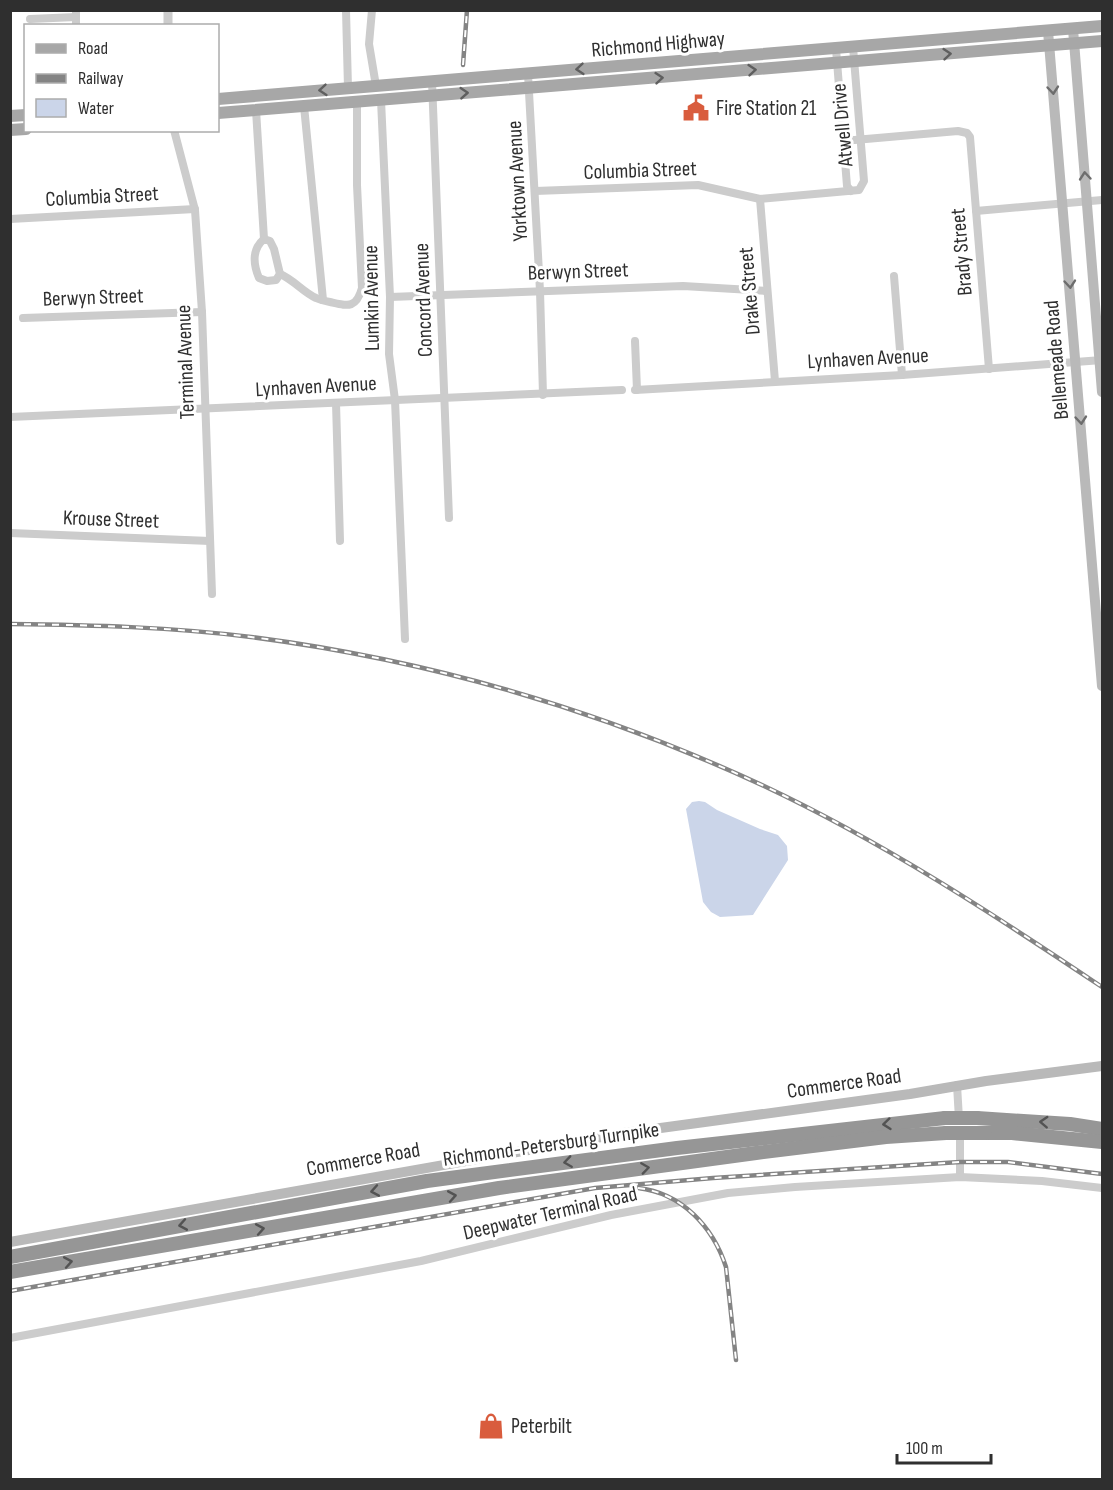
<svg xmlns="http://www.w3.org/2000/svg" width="1113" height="1490" font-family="'Sofia Sans Condensed',sans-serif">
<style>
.water{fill:#cbd5e9}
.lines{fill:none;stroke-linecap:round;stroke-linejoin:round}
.minor{stroke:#ccc;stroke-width:8}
.tertiary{stroke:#ccc;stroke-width:9}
.secondary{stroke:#b9b9b9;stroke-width:10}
.primary{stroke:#a7a7a7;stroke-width:12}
.motorway{stroke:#969696;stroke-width:14}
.rail-casing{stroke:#848484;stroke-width:4.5}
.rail{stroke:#fff;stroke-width:2;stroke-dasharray:7;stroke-linecap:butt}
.motorway-bridge{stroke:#969696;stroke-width:14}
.oneway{stroke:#5f5f5f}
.oneway2{stroke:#6d6d6d}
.oneway3{stroke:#535353}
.labels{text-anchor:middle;stroke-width:6;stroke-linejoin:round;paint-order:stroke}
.street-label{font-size:21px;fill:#2f2f2f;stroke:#fff}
.poi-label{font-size:21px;fill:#2f2f2f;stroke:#fff;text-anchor:start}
</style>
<rect width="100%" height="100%" fill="#fff"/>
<polygon class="water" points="699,801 705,802 717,810 760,829 778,835 787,846 788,860 753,915 720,917 711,912 703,902 686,809 692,802"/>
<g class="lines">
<g class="minor">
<polyline points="76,10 76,26"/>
<polyline points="346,10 348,88"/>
<polyline points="372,10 369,44 376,86"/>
<polyline points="30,19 76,17"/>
<polyline points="836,49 847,186 851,191"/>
<polyline points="528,74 540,291 543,395"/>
<polyline points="432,81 449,518"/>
<polyline points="381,100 390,297 389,354 395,400 405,639"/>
<polyline points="304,106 323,300"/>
<polyline points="256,110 264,239"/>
<polyline points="174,130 195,210 202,312 212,594"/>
<polyline points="843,141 958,131 967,133 970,137 989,369"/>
<polyline points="535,191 698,185 760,199 859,190 864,181 853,47"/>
<polyline points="760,199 775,381"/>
<polyline points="976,211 1102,200"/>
<polyline points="10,219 195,209"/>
<path d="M 264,239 L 270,241 L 274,249 L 280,274 L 276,280 L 267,281 L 259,278 C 253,264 252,249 264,239 Z"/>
<path d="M 280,274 C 294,280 303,292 316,298 C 320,300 325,301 330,302 C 348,306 356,309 362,288 L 357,185 L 357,102"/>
<polyline points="894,276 902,375"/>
<polyline points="390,297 683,286 767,291"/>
<polyline points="23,318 202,312"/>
<polyline points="635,341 637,390"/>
<polyline points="635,390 902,375 1102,360"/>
<polyline points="336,403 340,541"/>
<polyline points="10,417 622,390"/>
<polyline points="10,533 210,541"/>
<polyline points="957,1085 959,1119"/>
<polyline points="960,1131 960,1177"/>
<polyline points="10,1338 421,1261 611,1215 728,1193 795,1187 960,1177 1042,1181 1102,1188"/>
</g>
<polyline class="tertiary" points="168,10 168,26"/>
<g class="secondary">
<polyline points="1073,29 1102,392"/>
<polyline points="1048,31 1102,686"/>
<polyline points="10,1242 624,1133 910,1094 986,1081 1102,1066"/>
</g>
<g class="primary">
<polyline points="218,99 1102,26"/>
<polyline points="218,113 1102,41"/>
<polyline points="10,116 26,115"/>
<polyline points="10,130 26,129"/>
</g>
<g class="motorway">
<polyline points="977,1118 1070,1124 1102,1129"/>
<polyline points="985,1133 1012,1133 1102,1142"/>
<polyline points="10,1257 427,1181 677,1148 945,1118"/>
<polyline points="10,1272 499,1188 756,1153 886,1137 946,1133"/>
</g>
<g class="rail-casing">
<g id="rail">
<polyline points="463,65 467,10"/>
<path d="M 10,624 C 91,625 172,627 251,637 C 429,660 601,710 764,786 C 883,842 993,914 1102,987"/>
<path d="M 638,1188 C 682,1193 713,1227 726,1267 L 736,1360"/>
<polyline points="10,1291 595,1188 713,1178 960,1162 1008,1162 1102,1174"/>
</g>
</g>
<use href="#rail" class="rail"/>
<g class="motorway-bridge">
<polyline points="945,1118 977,1118"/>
<polyline points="946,1133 985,1133"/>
</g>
</g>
<defs><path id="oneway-chevron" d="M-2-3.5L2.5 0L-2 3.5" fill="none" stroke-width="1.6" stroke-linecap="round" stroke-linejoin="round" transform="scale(1.5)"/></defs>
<g class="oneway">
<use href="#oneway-chevron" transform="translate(947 54) rotate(-5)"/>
<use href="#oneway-chevron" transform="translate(580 69) rotate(175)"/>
<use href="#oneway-chevron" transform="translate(752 70) rotate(-5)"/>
<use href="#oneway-chevron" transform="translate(659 78) rotate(-5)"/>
<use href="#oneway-chevron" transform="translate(323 90) rotate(175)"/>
<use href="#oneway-chevron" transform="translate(464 93) rotate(-4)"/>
</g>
<g class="oneway2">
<use href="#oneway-chevron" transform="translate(1053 90) rotate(85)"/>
<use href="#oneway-chevron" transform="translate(1085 176) rotate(-95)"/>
<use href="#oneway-chevron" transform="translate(1070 284) rotate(85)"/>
<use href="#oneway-chevron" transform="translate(1081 420) rotate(85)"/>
</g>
<g class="oneway3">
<use href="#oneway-chevron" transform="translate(1044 1122) rotate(-177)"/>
<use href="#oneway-chevron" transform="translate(887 1124) rotate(174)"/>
<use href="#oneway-chevron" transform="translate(568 1162) rotate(172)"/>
<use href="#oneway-chevron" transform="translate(645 1168) rotate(-8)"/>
<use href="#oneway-chevron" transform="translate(375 1191) rotate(170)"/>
<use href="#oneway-chevron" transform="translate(452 1196) rotate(-10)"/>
<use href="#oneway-chevron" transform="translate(183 1225) rotate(170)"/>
<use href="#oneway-chevron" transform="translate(260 1229) rotate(-10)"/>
<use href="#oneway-chevron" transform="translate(68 1262) rotate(-10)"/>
</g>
<defs>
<g id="civic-bare" transform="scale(2.07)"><path d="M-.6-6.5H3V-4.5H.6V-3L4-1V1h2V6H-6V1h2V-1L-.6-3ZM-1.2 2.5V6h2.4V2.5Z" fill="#d95c3d" stroke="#fff" stroke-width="2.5" paint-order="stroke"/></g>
<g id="shop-bare" transform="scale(2.07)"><path d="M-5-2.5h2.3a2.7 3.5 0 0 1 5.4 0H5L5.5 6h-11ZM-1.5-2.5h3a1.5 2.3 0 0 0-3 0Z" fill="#d95c3d" stroke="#fff" stroke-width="2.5" paint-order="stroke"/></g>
</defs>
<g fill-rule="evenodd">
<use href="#civic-bare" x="696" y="108"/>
<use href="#shop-bare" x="491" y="1426"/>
</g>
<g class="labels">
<g class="street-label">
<text transform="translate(658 44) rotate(-5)" y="7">Richmond Highway</text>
<text transform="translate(842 125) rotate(-95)" y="7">Atwell Drive</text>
<text transform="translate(640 170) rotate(-2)" y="7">Columbia Street</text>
<text transform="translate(517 181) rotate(-93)" y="7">Yorktown Avenue</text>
<text transform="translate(102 196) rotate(-3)" y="7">Columbia Street</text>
<text transform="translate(961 252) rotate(-95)" y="7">Brady Street</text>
<text transform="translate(578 271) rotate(-2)" y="7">Berwyn Street</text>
<text transform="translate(749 291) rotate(-95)" y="7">Drake Street</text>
<text transform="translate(93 297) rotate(-2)" y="7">Berwyn Street</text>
<text transform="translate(371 298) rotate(-91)" y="7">Lumkin Avenue</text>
<text transform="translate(423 300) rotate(-92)" y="7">Concord Avenue</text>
<text transform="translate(868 358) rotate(-3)" y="7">Lynhaven Avenue</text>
<text transform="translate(1056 360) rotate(-95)" y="7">Bellemeade Road</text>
<text transform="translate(185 362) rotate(-92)" y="7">Terminal Avenue</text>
<text transform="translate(316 386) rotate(-3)" y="7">Lynhaven Avenue</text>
<text transform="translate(111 519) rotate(2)" y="7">Krouse Street</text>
<text transform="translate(844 1083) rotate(-8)" y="7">Commerce Road</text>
<text transform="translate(551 1144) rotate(-8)" y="7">Richmond-Petersburg Turnpike</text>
<text transform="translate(363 1159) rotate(-10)" y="7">Commerce Road</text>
<text transform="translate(550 1213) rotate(-13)" y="7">Deepwater Terminal Road</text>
</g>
<g class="poi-label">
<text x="716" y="115">Fire Station 21</text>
<text x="511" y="1433">Peterbilt</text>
</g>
</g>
<rect width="1113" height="1490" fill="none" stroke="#2f2f2f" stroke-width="24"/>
<rect x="24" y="24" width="195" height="108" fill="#ffffff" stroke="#acacac" stroke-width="1.5"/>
<rect x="36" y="44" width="30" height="9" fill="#a7a7a7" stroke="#acacac" stroke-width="1.5"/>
<text x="78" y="54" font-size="18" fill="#2f2f2f">Road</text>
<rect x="36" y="74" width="30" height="9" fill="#848484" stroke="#acacac" stroke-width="1.5"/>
<text x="78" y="84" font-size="18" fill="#2f2f2f">Railway</text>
<rect x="36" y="99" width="30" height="18" fill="#cbd5e9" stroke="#acacac" stroke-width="1.5"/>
<text x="78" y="114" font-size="18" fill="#2f2f2f">Water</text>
<path d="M897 1454v9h94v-9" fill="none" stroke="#2f2f2f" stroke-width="3"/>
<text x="906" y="1454" font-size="18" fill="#2f2f2f" stroke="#ffffff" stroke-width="4.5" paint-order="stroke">100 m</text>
</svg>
